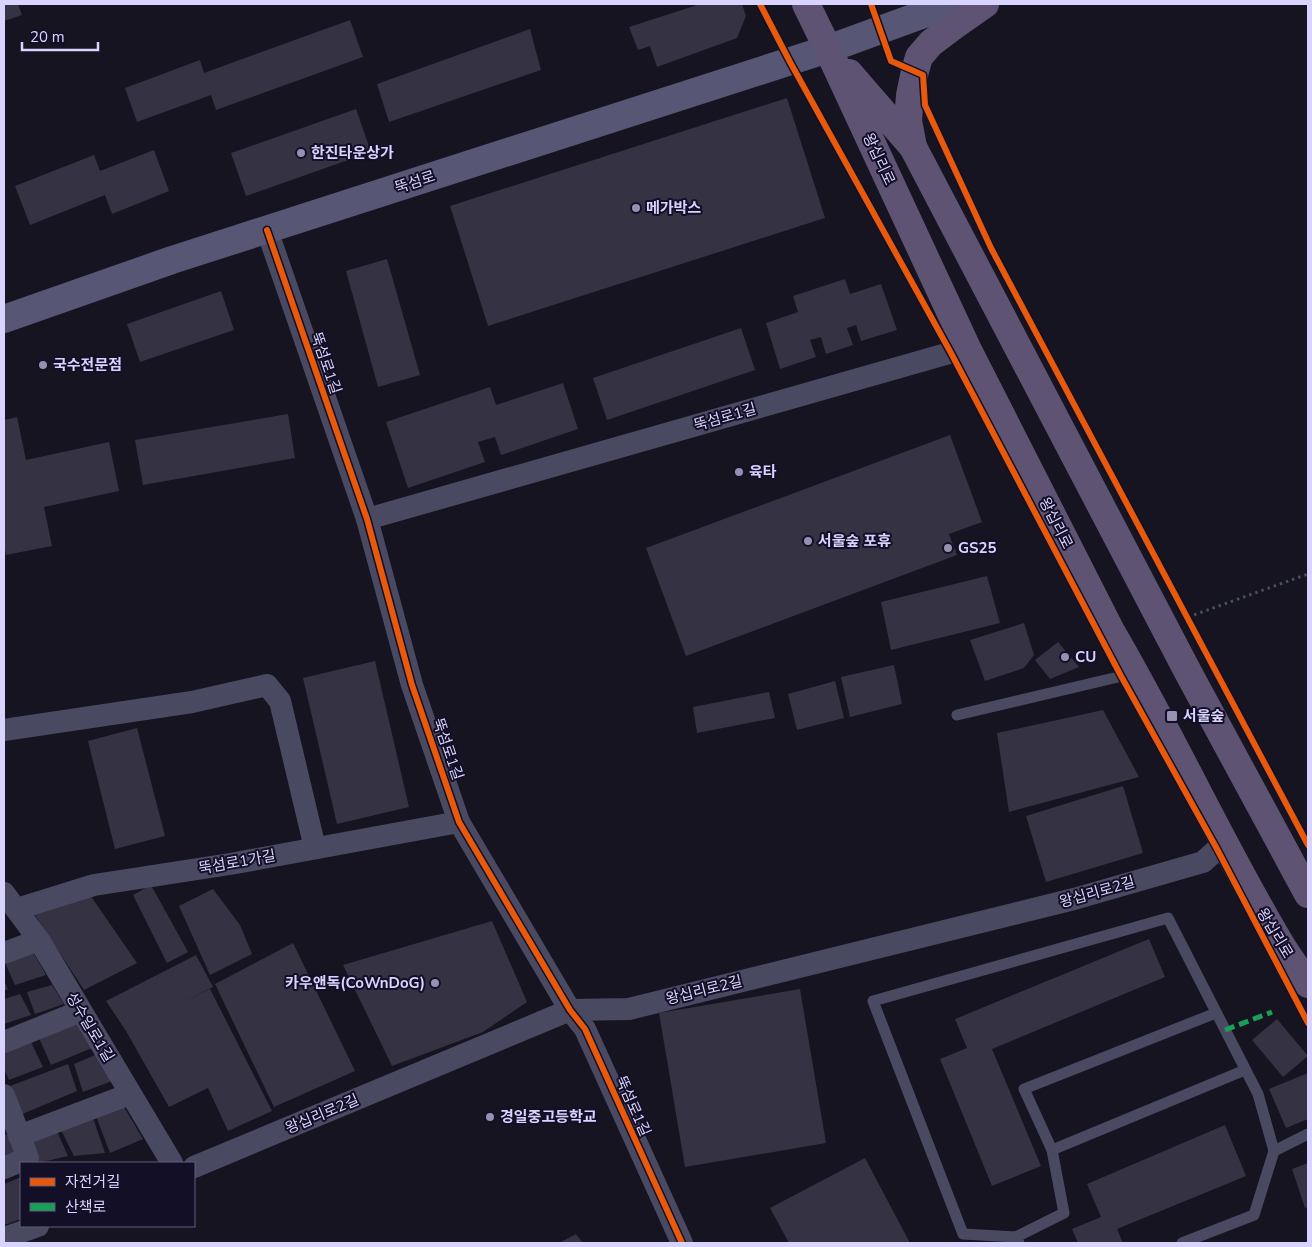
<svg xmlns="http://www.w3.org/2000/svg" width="1312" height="1247" font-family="'Nunito Sans','Noto Sans KR',sans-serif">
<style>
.building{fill:#343243}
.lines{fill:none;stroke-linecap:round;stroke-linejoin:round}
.path{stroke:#44505f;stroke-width:3;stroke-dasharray:2.5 4;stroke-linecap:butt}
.lane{stroke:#4a4962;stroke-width:11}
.street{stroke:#4a4962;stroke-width:22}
.secondary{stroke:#575674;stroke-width:28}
.primary{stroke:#5e5373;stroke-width:28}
.quiet{stroke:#1a9f57;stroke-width:5;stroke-dasharray:10 5;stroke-linecap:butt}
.cycleway-casing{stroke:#130f26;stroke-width:9}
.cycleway{stroke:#e8590c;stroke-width:6}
.poi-dot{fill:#9591b1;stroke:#130f26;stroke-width:2}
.labels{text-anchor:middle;stroke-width:4;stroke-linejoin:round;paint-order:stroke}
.poi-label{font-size:15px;font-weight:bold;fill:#d9d4ff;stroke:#130f26;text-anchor:start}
.street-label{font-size:15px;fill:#d9d4ff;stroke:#130f26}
</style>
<rect width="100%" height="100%" fill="#161421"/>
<g class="building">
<polygon points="4,4 18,4 22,15 4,21"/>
<polygon points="698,4 742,4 746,16 737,38 657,67 650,46 638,50 629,27 694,6"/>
<polygon points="350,20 363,57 216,110 211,95 137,122 125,88 200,60 204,73"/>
<polygon points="530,29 541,70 389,122 377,84"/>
<polygon points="787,98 825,218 488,326 450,206"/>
<polygon points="356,109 371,152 246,196 231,153"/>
<polygon points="154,150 169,191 112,214 105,195 30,225 15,186 94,155 100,171"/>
<polygon points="387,259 420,375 378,387 346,271"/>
<polygon points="845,279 850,294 881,284 897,330 861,341 856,325 847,328 853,345 826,354 821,337 810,340 816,357 780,369 766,323 798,312 793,296"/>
<polygon points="221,291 234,330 140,362 127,324"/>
<polygon points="741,328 755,370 607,420 593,378"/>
<polygon points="563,383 578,429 501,455 495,437 478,442 485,462 408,488 386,422 490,387 496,405"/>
<polygon points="288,414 295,458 143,485 135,440"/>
<polygon points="17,417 26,460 109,442 119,491 44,507 52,546 6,555 4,544 4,420"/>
<polygon points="950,435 982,522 949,534 957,555 686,656 646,548"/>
<polygon points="987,576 1000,623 891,650 881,602"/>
<polygon points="1024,623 1034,655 1024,668 985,681 970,640"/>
<polygon points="1058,642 1079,667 1050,679 1035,660"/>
<polygon points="375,661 409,807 337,824 303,678"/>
<polygon points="894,665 902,704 850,717 841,677"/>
<polygon points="835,681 844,718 797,730 788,694"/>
<polygon points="769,692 775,718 697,733 693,707"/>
<polygon points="1103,710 1139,777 1009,812 997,733"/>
<polygon points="137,728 165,836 115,849 88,741"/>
<polygon points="1123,786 1143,853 1046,882 1026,816"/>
<polygon points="151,885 188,952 167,963 133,895"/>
<polygon points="213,889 240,925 252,954 210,975 179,906"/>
<polygon points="88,892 137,963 84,990 33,912"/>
<polygon points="492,921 527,1002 483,1032 392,1066 343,965"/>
<polygon points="1149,939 1165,977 992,1049 1041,1166 992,1186 940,1059 967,1048 955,1019"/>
<polygon points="293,943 355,1071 274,1107 215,984"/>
<polygon points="33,952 46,975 15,985 5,963"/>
<polygon points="196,955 213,987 183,1002 210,989 272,1111 228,1131 208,1088 169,1107 126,1031 106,1001"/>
<polygon points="4,980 8,989 4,991"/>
<polygon points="52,985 64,1004 35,1014 27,992"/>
<polygon points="800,989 826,1143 685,1167 659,1013"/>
<polygon points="20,994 31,1015 4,1024 4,999"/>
<polygon points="1277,1019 1308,1056 1283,1077 1252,1040"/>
<polygon points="77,1022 92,1048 51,1065 39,1038"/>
<polygon points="29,1038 43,1067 9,1080 4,1069 4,1048"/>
<polygon points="100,1053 112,1081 83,1092 74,1064"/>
<polygon points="68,1064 77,1091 20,1115 10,1086"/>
<polygon points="1308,1073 1308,1119 1286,1128 1269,1089"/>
<polygon points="124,1107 143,1139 110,1153 96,1116"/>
<polygon points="93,1118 105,1153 74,1156 61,1130"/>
<polygon points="1225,1125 1246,1176 1117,1229 1123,1243 1078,1243 1072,1229 1101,1217 1087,1184"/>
<polygon points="56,1129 68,1156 38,1163 29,1139"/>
<polygon points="8,1134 16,1154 4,1159 4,1135"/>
<polygon points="865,1158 910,1243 789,1243 770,1208"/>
<polygon points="1308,1163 1308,1207 1305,1208 1292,1169"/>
<polygon points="21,1177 21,1219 4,1225 4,1184"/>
<polygon points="576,1234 583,1243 559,1243"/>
</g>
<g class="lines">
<polyline class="path" points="1188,617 1308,574"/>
<g class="lane">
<polyline points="957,715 1135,673"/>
<polyline points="1052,1150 1024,1089 1216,1013"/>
<polyline points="1274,1151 1308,1134"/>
<polyline points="1016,1237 963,1234 873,1001 1168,918 1258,1094 1274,1151 1254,1215 1182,1243"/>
<polyline points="1019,1243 1016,1237 1064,1213 1052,1150 1245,1070"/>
</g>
<g class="street">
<polyline points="267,230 367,519 412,685 459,822 570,1010 585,1029 682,1243"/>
<polyline points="367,519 967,348"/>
<polyline points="4,730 192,702 267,685 280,701 315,848"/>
<polyline points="4,893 39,940 172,1163"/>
<polyline points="17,909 94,885 230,864 459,822"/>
<polyline points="4,953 39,940"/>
<polyline points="4,1042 81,1011"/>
<polyline points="4,1095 28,1158 4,1168"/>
<polyline points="19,1136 130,1094"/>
<polyline points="194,1167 570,1010 629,1009 1074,899 1203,862 1224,843"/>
<polyline points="4,1238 38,1226"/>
</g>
<polyline class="secondary" points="4,319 172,260 828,49 951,4"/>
<g class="primary">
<path d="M 806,4 L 828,49 L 967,348 L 1111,631 C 1171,733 1219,841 1280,943 C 1288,957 1299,971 1308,984"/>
<polyline points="849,73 913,147 1189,674 1308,894"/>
<polyline points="913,147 908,121 910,95 915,71 919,57 931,43 955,25 985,4"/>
</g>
<polyline class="quiet" points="1225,1030 1272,1012"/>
<g class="cycleway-casing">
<g id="cycleway">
<polyline points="760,4 790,62 951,353 1121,676 1217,849 1308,1023"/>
<polyline points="871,4 891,61 923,75 925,105 991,248 1308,845"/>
<polyline points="267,230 367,519 412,685 459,822 570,1010 585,1029 682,1243"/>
</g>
</g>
<use href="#cycleway" class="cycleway"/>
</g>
<g class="poi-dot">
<circle cx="301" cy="153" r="5"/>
<circle cx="636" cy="208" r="5"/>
<circle cx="43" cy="365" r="5"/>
<circle cx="739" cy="472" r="5"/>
<circle cx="808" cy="541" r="5"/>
<circle cx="948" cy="548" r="5"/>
<circle cx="1065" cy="657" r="5"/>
<rect x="1166" y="710" width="12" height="12" rx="2.5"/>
<circle cx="435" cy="983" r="5"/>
<circle cx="490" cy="1117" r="5"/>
</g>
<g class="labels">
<g class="poi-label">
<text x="311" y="158">한진타운상가</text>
<text x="646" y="213">메가박스</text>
<text x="53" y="370">국수전문점</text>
<text x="749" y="477">육타</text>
<text x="818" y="546">서울숲 포휴</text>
<text x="958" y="553">GS25</text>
<text x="1075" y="662">CU</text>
<text x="1183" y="721">서울숲</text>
<text x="425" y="988" text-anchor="end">카우앤독(CoWnDoG)</text>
<text x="500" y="1122">경일중고등학교</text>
</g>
<g class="street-label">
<text transform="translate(879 159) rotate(65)" y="5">왕십리로</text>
<text transform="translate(415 182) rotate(-18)" y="5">뚝섬로</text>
<text transform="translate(326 363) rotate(71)" y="5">뚝섬로1길</text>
<text transform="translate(725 417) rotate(-16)" y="5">뚝섬로1길</text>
<text transform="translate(1056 523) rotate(63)" y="5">왕십리로</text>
<text transform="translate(448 749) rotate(71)" y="5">뚝섬로1길</text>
<text transform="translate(237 862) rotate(-10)" y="5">뚝섬로1가길</text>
<text transform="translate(1097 892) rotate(-16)" y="5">왕십리로2길</text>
<text transform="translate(1275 933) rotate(59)" y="5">왕십리로</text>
<text transform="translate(704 990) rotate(-14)" y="5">왕십리로2길</text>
<text transform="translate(90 1027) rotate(59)" y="5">성수일로1길</text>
<text transform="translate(633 1106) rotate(66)" y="5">뚝섬로1길</text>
<text transform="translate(322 1114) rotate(-23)" y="5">왕십리로2길</text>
</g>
</g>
<rect width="1312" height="1247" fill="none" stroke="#d9d4ff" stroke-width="10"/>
<rect x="20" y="1162" width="175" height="65" fill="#130f26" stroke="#625e7d"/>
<rect x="30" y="1178" width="25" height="8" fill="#e8590c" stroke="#625e7d"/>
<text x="65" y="1187" font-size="15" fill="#d9d4ff">자전거길</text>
<rect x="30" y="1203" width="25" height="8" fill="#1a9f57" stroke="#625e7d"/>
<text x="65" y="1212" font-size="15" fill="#d9d4ff">산책로</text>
<path d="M22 42v8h76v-8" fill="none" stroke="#d9d4ff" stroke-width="2.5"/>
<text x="30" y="42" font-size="15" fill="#d9d4ff" stroke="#130f26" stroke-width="4" paint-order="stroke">20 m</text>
</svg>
